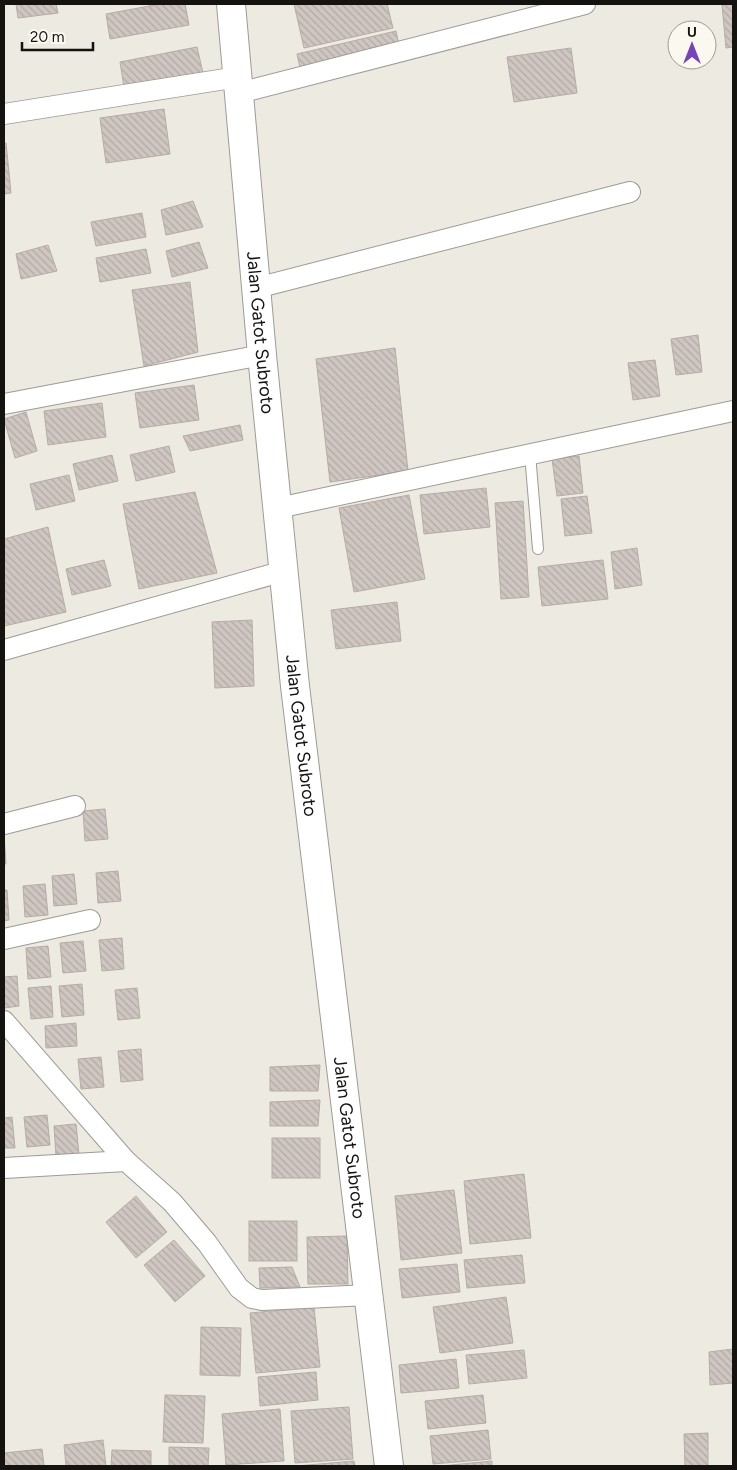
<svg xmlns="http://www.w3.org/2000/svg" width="737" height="1470" font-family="Figtree,sans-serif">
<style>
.building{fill:url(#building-back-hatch);stroke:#b4aca7}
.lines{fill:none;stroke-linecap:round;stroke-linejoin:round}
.lane-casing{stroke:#9e9b93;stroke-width:12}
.street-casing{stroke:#9e9b93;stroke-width:22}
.secondary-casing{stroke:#9e9b93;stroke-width:30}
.lane{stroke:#fff;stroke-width:10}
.street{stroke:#fff;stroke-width:20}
.secondary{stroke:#fff;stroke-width:28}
.labels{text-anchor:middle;stroke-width:4.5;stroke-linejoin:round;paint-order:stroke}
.street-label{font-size:18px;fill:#141310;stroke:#fbf8ef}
</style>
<defs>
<pattern id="building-back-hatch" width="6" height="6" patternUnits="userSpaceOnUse" patternTransform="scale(1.25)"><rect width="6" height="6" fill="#cfc6c1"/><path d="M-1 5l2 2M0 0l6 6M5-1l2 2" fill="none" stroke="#b1a9a5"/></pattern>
</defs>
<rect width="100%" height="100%" fill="#edeae2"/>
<g class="building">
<polygon points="16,4 56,4 58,13 18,18"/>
<polygon points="160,4 185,4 189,25 110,39 106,14"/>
<polygon points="294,4 387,4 393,28 304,48"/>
<polygon points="725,4 733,4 733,47 726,48 722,5"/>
<polygon points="396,31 400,50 301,72 297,54"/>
<polygon points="197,47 203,73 124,87 120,62"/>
<polygon points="571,48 577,93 514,102 507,57"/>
<polygon points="164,109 170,154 106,163 100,118"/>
<polygon points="6,143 11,193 4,194 4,144"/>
<polygon points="193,201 203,227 166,235 161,210"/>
<polygon points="142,213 146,237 96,246 91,222"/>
<polygon points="199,242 208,268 172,277 166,251"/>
<polygon points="48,245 57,271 21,279 16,254"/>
<polygon points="146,249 151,273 100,282 96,258"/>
<polygon points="190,282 198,352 144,366 132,290"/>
<polygon points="698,335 702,372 676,375 671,339"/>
<polygon points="395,348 408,471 330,482 316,359"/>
<polygon points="655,360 660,396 633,400 628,363"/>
<polygon points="194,385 199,420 140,428 135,393"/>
<polygon points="102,403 106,437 48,445 44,411"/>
<polygon points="26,412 37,451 15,458 4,419"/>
<polygon points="240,425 243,440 190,451 183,436"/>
<polygon points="169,446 175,472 136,481 130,455"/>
<polygon points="112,455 118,481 79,490 73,464"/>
<polygon points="579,456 583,493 557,496 552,459"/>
<polygon points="69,475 75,501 36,510 30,484"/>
<polygon points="486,488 490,527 424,534 420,495"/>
<polygon points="195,492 217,573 139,589 123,504"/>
<polygon points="409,495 425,579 354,592 339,508"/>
<polygon points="587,496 592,533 565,536 561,499"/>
<polygon points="523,501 529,597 501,599 495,503"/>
<polygon points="48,527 66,612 4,626 4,539"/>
<polygon points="637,548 642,585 615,589 611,552"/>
<polygon points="104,560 111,586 72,595 66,569"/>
<polygon points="603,560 608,599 542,606 538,567"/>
<polygon points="397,602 401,641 336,649 331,610"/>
<polygon points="252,620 254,686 215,688 212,622"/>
<polygon points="105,809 108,839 85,841 83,811"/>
<polygon points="4,834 6,864 4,864"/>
<polygon points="118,871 121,901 98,903 96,873"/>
<polygon points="74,874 77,904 54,906 52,876"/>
<polygon points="45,884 48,915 25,917 23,886"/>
<polygon points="4,890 7,890 9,920 4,921"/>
<polygon points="122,938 124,969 102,971 99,940"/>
<polygon points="83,941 86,971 63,973 60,943"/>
<polygon points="48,946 51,977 28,979 26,948"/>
<polygon points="17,976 19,1006 4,1008 4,977"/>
<polygon points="82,984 84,1015 62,1017 59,986"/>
<polygon points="51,986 53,1017 31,1019 28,988"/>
<polygon points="137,988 140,1018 118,1020 115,990"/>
<polygon points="76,1023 77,1046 46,1048 45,1026"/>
<polygon points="141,1049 143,1080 121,1082 118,1051"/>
<polygon points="101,1057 104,1087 81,1089 78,1059"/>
<polygon points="320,1065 318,1091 270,1091 270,1067"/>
<polygon points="320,1100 318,1126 270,1126 270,1102"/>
<polygon points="47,1115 50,1145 27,1147 24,1117"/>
<polygon points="12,1117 15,1148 4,1148 4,1118"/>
<polygon points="76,1124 79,1154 56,1156 54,1126"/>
<rect x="272" y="1138" width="48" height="40"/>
<polygon points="524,1174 531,1238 470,1244 464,1181"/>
<polygon points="454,1190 462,1253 401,1260 395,1196"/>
<polygon points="136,1196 167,1232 136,1258 106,1222"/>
<rect x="249" y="1221" width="48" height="40"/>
<polygon points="347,1236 348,1284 308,1284 307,1237"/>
<polygon points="174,1240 205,1276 175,1302 144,1265"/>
<polygon points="522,1255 525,1283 467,1288 464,1260"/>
<polygon points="457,1264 460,1292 402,1298 399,1269"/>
<polygon points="292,1267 300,1287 260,1288 259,1268"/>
<polygon points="506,1297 513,1343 440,1353 433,1307"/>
<polygon points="314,1307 320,1367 256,1373 250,1313"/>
<polygon points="201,1327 241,1328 240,1376 200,1375"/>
<polygon points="733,1349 733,1383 710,1385 709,1352"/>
<polygon points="524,1350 527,1378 469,1384 466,1355"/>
<polygon points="456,1359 459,1388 401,1393 399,1365"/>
<polygon points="316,1372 318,1400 260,1406 258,1377"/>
<polygon points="165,1395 205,1396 203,1443 163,1442"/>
<polygon points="483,1395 486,1423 428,1429 425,1401"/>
<polygon points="349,1407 353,1459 295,1463 291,1411"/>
<polygon points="280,1409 284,1461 226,1465 222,1414"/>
<polygon points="488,1430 491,1459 433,1464 430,1436"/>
<polygon points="708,1433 708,1466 685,1466 684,1434"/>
<polygon points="103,1440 106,1466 66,1466 64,1445"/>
<polygon points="169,1447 209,1448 208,1466 169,1466"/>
<polygon points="42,1449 44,1466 4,1466 4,1453"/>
<polygon points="112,1450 151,1451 151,1466 111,1466"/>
<polygon points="354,1461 355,1466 296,1466"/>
<polygon points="492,1461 492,1466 441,1466"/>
</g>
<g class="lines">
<g class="lane-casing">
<polyline id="lane" points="530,454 538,549"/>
</g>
<g class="street-casing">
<g id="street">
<polyline points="239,93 585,4"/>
<polyline points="4,114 238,77"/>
<polyline points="256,288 630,192"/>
<polyline points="4,404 262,355"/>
<polyline points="278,508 733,411"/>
<polyline points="4,650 284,571"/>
<polyline points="4,824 75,806"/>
<polyline points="4,939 90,920"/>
<polyline points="4,1021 126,1161 172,1202 207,1243 239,1288 252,1298 262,1300 369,1295"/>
<polyline points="4,1168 126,1161"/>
</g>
</g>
<g class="secondary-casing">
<g id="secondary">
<path id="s1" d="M 231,4 L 262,355 L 295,686 L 389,1466"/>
</g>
</g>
<use href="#lane" class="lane"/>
<use href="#street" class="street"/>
<use href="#secondary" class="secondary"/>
</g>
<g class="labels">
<g class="street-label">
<text dy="6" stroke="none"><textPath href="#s1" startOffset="330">Jalan Gatot Subroto</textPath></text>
<text dy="6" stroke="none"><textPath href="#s1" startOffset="735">Jalan Gatot Subroto</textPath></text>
<text dy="6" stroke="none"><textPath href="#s1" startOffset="1140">Jalan Gatot Subroto</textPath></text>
</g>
</g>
<rect width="737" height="1470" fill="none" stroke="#141310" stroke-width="10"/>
<g transform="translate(692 45)"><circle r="24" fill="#fbf8ef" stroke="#9f9c96"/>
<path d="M0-4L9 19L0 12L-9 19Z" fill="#7643bb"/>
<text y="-8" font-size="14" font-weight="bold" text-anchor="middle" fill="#141310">U</text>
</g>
<path d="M22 42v8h71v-8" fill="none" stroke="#141310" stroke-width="2.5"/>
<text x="30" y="42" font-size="15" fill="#141310" stroke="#fbf8ef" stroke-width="4" paint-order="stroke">20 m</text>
</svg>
